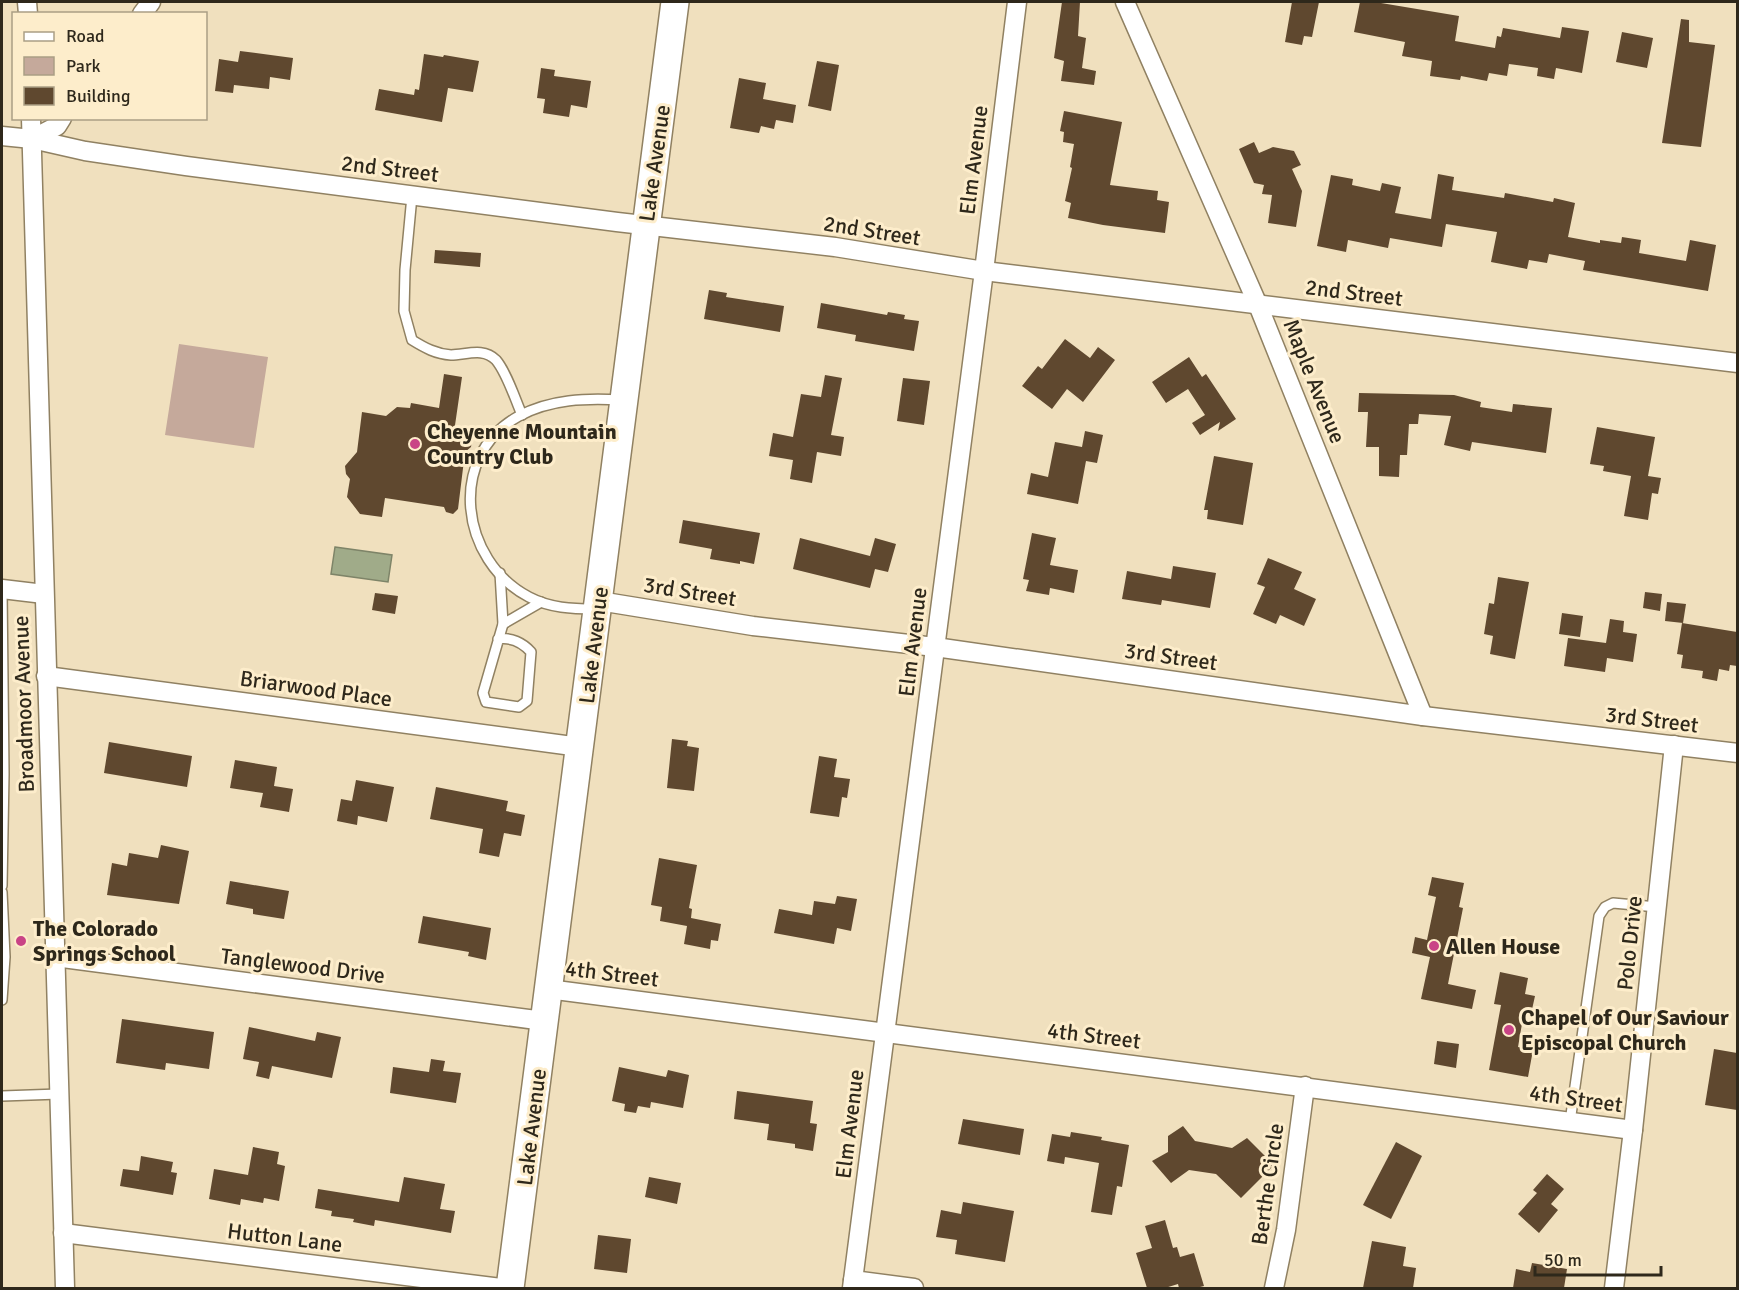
<svg xmlns="http://www.w3.org/2000/svg" width="1739" height="1290" font-family="Signika,sans-serif">
<style>
.green{fill:#c5a99b}
.water{fill:#a0ab89;stroke:#7e8468;stroke-width:1.5}
.building{fill:#5f482f}
.lines{fill:none;stroke-linecap:round;stroke-linejoin:round}
.service-casing{stroke:#908162;stroke-width:12}
.minor-casing{stroke:#908162;stroke-width:21}
.secondary-casing{stroke:#908162;stroke-width:30}
.service{stroke:#fff;stroke-width:9}
.minor{stroke:#fff;stroke-width:18}
.secondary{stroke:#fff;stroke-width:27}
.poi-dot{fill:#c94486;stroke:#fdedcb;stroke-width:2}
.labels{text-anchor:middle;stroke-width:6;stroke-linejoin:round;paint-order:stroke}
.street-label{font-size:22px;fill:#2e281b;stroke:#fdedcb}
.poi-label{font-size:22px;font-weight:bold;fill:#2e281b;stroke:#fdedcb;text-anchor:start}
</style>
<rect width="100%" height="100%" fill="#f0e0be"/>
<polygon class="green" points="179,344 268,357 254,448 165,435"/>
<polygon class="water" points="335,547 392,555 388,582 331,574"/>
<g class="building">
<polygon points="1062,2 1080,2 1078,36 1086,38 1082,68 1096,71 1094,85 1061,81 1064,61 1054,58"/>
<polygon points="1292,2 1319,2 1312,37 1304,36 1302,45 1285,42"/>
<polygon points="1360,2 1375,2 1459,16 1455,41 1495,48 1497,36 1501,37 1503,28 1560,38 1562,27 1589,31 1582,73 1556,68 1554,79 1537,76 1538,68 1509,64 1507,76 1489,73 1487,81 1461,76 1460,80 1430,76 1432,61 1402,56 1405,42 1354,32"/>
<polygon points="1681,19 1689,20 1689,42 1715,45 1701,147 1662,143"/>
<polygon points="1622,32 1653,38 1647,68 1616,62"/>
<polygon points="240,51 293,58 290,80 270,77 269,89 234,85 233,93 215,91 219,59 238,62"/>
<polygon points="424,54 443,57 444,55 479,61 473,92 448,88 442,122 375,110 379,89 414,95 415,89 419,90"/>
<polygon points="817,61 839,65 831,111 808,106"/>
<polygon points="541,68 555,70 554,76 591,81 587,108 571,105 569,117 543,113 545,99 537,98"/>
<polygon points="739,78 766,83 763,99 796,105 793,123 776,120 774,129 761,126 759,133 730,128"/>
<polygon points="1064,111 1122,122 1110,185 1158,191 1157,200 1169,202 1165,233 1103,225 1068,218 1071,203 1065,201 1072,168 1070,167 1074,144 1063,142 1064,132 1060,131"/>
<polygon points="1254,142 1259,153 1273,147 1294,151 1301,165 1292,169 1302,191 1296,227 1268,223 1272,195 1262,194 1264,185 1254,183 1239,149"/>
<polygon points="1438,174 1454,177 1452,190 1504,198 1505,193 1553,202 1554,198 1575,203 1568,237 1600,243 1600,240 1621,243 1622,237 1641,240 1639,253 1686,261 1690,240 1716,245 1708,291 1583,270 1585,261 1549,254 1547,263 1529,260 1527,269 1491,262 1497,232 1446,224 1442,247 1390,238 1388,248 1348,240 1346,252 1317,246 1331,175 1353,179 1352,185 1380,191 1382,183 1401,187 1395,213 1431,219"/>
<polygon points="435,250 481,253 480,267 434,263"/>
<polygon points="709,290 727,293 726,297 784,306 780,332 704,319"/>
<polygon points="821,303 887,315 888,312 905,315 904,319 919,321 914,351 855,341 856,335 817,328"/>
<polygon points="1065,339 1090,358 1098,347 1115,360 1083,402 1067,389 1052,409 1022,386 1038,366 1042,369"/>
<polygon points="1189,357 1202,377 1206,374 1236,419 1218,431 1220,422 1200,435 1192,423 1205,415 1188,389 1166,403 1152,382"/>
<polygon points="444,374 462,377 453,439 467,436 472,440 471,447 465,452 458,509 453,514 446,512 444,507 385,498 382,517 360,514 347,497 350,479 346,474 345,466 357,452 362,412 386,416 397,407 410,408 411,403 439,408"/>
<polygon points="825,375 842,378 831,435 844,437 841,456 817,452 812,483 790,479 793,460 769,456 773,433 793,437 801,394 821,397"/>
<polygon points="903,378 930,381 924,425 897,421"/>
<polygon points="1359,393 1454,395 1481,402 1480,407 1512,412 1513,404 1552,408 1546,453 1472,442 1470,451 1444,445 1451,416 1419,414 1418,424 1409,424 1407,455 1400,455 1399,477 1379,476 1379,447 1366,447 1368,412 1358,412"/>
<polygon points="1597,427 1655,437 1648,476 1661,478 1658,494 1652,493 1648,520 1624,516 1631,476 1603,471 1604,466 1590,464"/>
<polygon points="1085,431 1103,435 1097,463 1086,461 1078,504 1027,494 1031,473 1048,477 1055,442 1082,447"/>
<polygon points="1214,456 1253,463 1243,525 1207,519 1208,510 1204,510"/>
<polygon points="683,520 760,533 754,564 740,561 740,564 710,559 712,549 679,543"/>
<polygon points="1032,533 1056,538 1050,565 1078,570 1074,593 1050,588 1049,595 1026,591 1029,580 1023,579"/>
<polygon points="800,538 870,556 875,538 896,544 888,572 875,569 870,588 793,569"/>
<polygon points="1268,558 1302,572 1294,589 1316,599 1304,626 1280,615 1276,624 1253,614 1265,587 1257,584"/>
<polygon points="1173,566 1216,573 1210,608 1162,600 1161,605 1122,599 1127,571 1171,579"/>
<polygon points="1498,577 1529,582 1515,659 1490,654 1493,636 1484,634 1489,603 1494,604"/>
<polygon points="1645,592 1662,594 1660,611 1643,608"/>
<polygon points="375,593 398,596 395,614 372,610"/>
<polygon points="1667,602 1686,604 1683,623 1665,621"/>
<polygon points="1562,613 1583,616 1580,637 1559,634"/>
<polygon points="1610,619 1624,621 1623,632 1637,634 1633,662 1607,658 1605,672 1564,666 1568,638 1606,643"/>
<polygon points="1682,623 1737,632 1737,666 1730,665 1729,671 1719,669 1717,681 1702,678 1703,671 1681,668 1683,655 1677,654"/>
<polygon points="672,739 688,741 687,746 699,748 694,791 667,788"/>
<polygon points="109,742 192,756 187,787 104,773"/>
<polygon points="819,756 837,759 834,777 850,779 847,798 842,797 839,817 810,813"/>
<polygon points="235,760 277,767 274,786 293,789 289,812 260,807 263,793 230,788"/>
<polygon points="356,780 394,787 387,822 358,816 357,825 337,821 341,799 352,801"/>
<polygon points="436,787 508,801 506,811 525,815 521,836 504,833 499,857 479,853 483,829 430,819"/>
<polygon points="161,845 189,851 179,904 107,895 112,863 127,866 129,853 158,858"/>
<polygon points="659,858 697,865 689,908 692,909 691,918 721,924 718,941 711,940 710,949 684,944 687,926 660,921 662,907 651,905"/>
<polygon points="1432,877 1464,883 1459,907 1463,908 1448,984 1476,990 1472,1009 1421,999 1430,957 1412,953 1415,937 1427,940 1436,897 1428,895"/>
<polygon points="230,881 289,891 284,919 253,914 253,909 226,904"/>
<polygon points="837,896 857,899 851,931 837,928 834,944 774,933 779,909 812,915 814,901 835,904"/>
<polygon points="423,916 491,928 486,960 468,956 469,952 418,943"/>
<polygon points="1500,972 1528,978 1525,994 1535,996 1531,1014 1524,1012 1518,1047 1533,1050 1528,1077 1489,1070 1501,1005 1494,1004"/>
<polygon points="122,1019 214,1032 209,1069 166,1063 165,1070 116,1063"/>
<polygon points="249,1027 315,1041 317,1032 341,1037 332,1078 272,1066 269,1079 256,1076 259,1062 243,1059"/>
<polygon points="1437,1041 1459,1044 1456,1068 1434,1064"/>
<polygon points="1714,1049 1737,1053 1737,1110 1705,1105"/>
<polygon points="431,1059 445,1061 443,1071 461,1073 456,1103 390,1093 393,1067 429,1072"/>
<polygon points="619,1067 666,1077 668,1070 689,1075 683,1108 651,1102 650,1108 638,1106 636,1113 624,1111 625,1104 612,1101"/>
<polygon points="737,1091 813,1101 810,1123 817,1124 813,1151 795,1148 795,1144 767,1140 769,1124 734,1119"/>
<polygon points="963,1119 1024,1129 1020,1155 958,1144"/>
<polygon points="1183,1126 1195,1141 1232,1148 1247,1138 1274,1165 1241,1198 1216,1174 1189,1170 1171,1183 1152,1161 1168,1152 1168,1136"/>
<polygon points="1071,1132 1102,1137 1101,1140 1129,1145 1122,1187 1117,1186 1112,1215 1091,1212 1099,1163 1065,1157 1064,1164 1047,1161 1052,1134 1070,1137"/>
<polygon points="1396,1142 1422,1156 1391,1219 1363,1205"/>
<polygon points="253,1147 279,1152 277,1164 285,1166 279,1201 264,1198 263,1203 241,1199 240,1205 209,1199 214,1169 248,1175"/>
<polygon points="141,1156 173,1162 171,1172 177,1173 173,1195 120,1186 123,1169 139,1171"/>
<polygon points="1547,1174 1564,1189 1551,1204 1558,1210 1539,1233 1518,1214 1537,1193 1533,1190"/>
<polygon points="404,1177 445,1184 440,1209 455,1211 451,1233 375,1220 374,1226 353,1222 354,1219 331,1216 332,1211 315,1208 318,1189 399,1202"/>
<polygon points="649,1177 681,1183 677,1204 645,1197"/>
<polygon points="963,1202 1014,1211 1005,1262 955,1254 957,1240 936,1237 941,1210 961,1214"/>
<polygon points="1165,1220 1173,1248 1177,1247 1180,1257 1194,1253 1204,1286 1196,1288 1179,1288 1178,1284 1165,1288 1147,1288 1136,1253 1152,1248 1145,1226"/>
<polygon points="598,1235 631,1239 627,1273 594,1269"/>
<polygon points="1372,1241 1406,1247 1403,1266 1416,1268 1413,1288 1363,1288"/>
<polygon points="1532,1263 1567,1269 1564,1288 1513,1288 1516,1269 1530,1272"/>
</g>
<g class="lines">
<g class="service-casing">
<g id="service">
<path d="M 412,196 L 405,270 L 404,311 L 412,340 C 425,348 436,354 451,355 C 466,355 483,347 496,360 C 507,373 515,399 522,415"/>
<path d="M 595,609 C 572,609 550,608 529,597 C 460,561 446,456 519,416 C 551,399 586,398 621,400"/>
<polyline points="503,624 541,602"/>
<path d="M 498,639 C 511,637 523,643 531,652 L 527,701 L 519,707 L 486,702 L 483,693 L 503,624 L 500,573"/>
<polyline points="2,886 4,774 2,589"/>
<polyline points="2,892 5,957 2,1000"/>
<polyline points="2,1096 59,1094"/>
<polyline points="1570,1122 1599,916 1605,907 1613,903 1657,907"/>
</g>
</g>
<g class="minor-casing">
<g id="minor">
<polyline points="27,2 28,14"/>
<polyline points="1125,2 1258,305 1423,716"/>
<polyline points="142,14 151,2"/>
<polyline points="31,118 65,1288"/>
<polyline points="2,136 32,139 85,151 186,166 617,222 835,247 984,271 1738,363"/>
<polyline points="32,139 57,126 62,118"/>
<polyline points="2,589 44,594"/>
<polyline points="599,601 753,626 935,647 1423,716 1738,753"/>
<polyline points="46,676 580,747"/>
<polyline points="55,957 544,1021"/>
<polyline points="548,989 1633,1130"/>
<polyline points="63,1233 501,1288"/>
<polyline points="853,1280 914,1288"/>
<polyline points="852,1288 984,271 1017,2"/>
<polyline points="1274,1288 1286,1230 1305,1086"/>
<polyline points="1614,1288 1633,1130 1674,745"/>
</g>
</g>
<g class="secondary-casing">
<polyline id="secondary" points="510,1288 675,2"/>
</g>
<use href="#service" class="service"/>
<use href="#minor" class="minor"/>
<use href="#secondary" class="secondary"/>
</g>
<g class="poi-dot">
<circle cx="415" cy="444" r="6"/>
<circle cx="21" cy="941" r="6"/>
<circle cx="1434" cy="946" r="6"/>
<circle cx="1509" cy="1030" r="6"/>
</g>
<g class="labels">
<g class="street-label">
<text transform="translate(973 160) rotate(-83)" y="8">Elm Avenue</text>
<text transform="translate(654 163) rotate(-82)" y="8">Lake Avenue</text>
<text transform="translate(390 168) rotate(7)" y="8">2nd Street</text>
<text transform="translate(872 230) rotate(9)" y="8">2nd Street</text>
<text transform="translate(1354 292) rotate(7)" y="8">2nd Street</text>
<text transform="translate(1315 381) rotate(68)" y="8">Maple Avenue</text>
<text transform="translate(690 591) rotate(9)" y="8">3rd Street</text>
<text transform="translate(912 642) rotate(-83)" y="8">Elm Avenue</text>
<text transform="translate(593 645) rotate(-83)" y="8">Lake Avenue</text>
<text transform="translate(1171 656) rotate(8)" y="8">3rd Street</text>
<text transform="translate(316 688) rotate(8)" y="8">Briarwood Place</text>
<text transform="translate(23 704) rotate(-92)" y="8">Broadmoor Avenue</text>
<text transform="translate(1652 719) rotate(7)" y="8">3rd Street</text>
<text transform="translate(1629 943) rotate(-84)" y="8">Polo Drive</text>
<text transform="translate(303 965) rotate(7)" y="8">Tanglewood Drive</text>
<text transform="translate(612 973) rotate(7)" y="8">4th Street</text>
<text transform="translate(1094 1035) rotate(7)" y="8">4th Street</text>
<text transform="translate(1576 1098) rotate(8)" y="8">4th Street</text>
<text transform="translate(849 1124) rotate(-83)" y="8">Elm Avenue</text>
<text transform="translate(531 1127) rotate(-83)" y="8">Lake Avenue</text>
<text transform="translate(1267 1184) rotate(-82)" y="8">Berthe Circle</text>
<text transform="translate(285 1237) rotate(7)" y="8">Hutton Lane</text>
</g>
<g class="poi-label">
<text x="427" y="439">Cheyenne Mountain<tspan x="427" dy="25">Country Club</tspan></text>
<text x="33" y="936">The Colorado<tspan x="33" dy="25">Springs School</tspan></text>
<text x="1446" y="954">Allen House</text>
<text x="1521" y="1025">Chapel of Our Saviour<tspan x="1521" dy="25">Episcopal Church</tspan></text>
</g>
</g>
<rect width="1739" height="1290" fill="none" stroke="#2e281b" stroke-width="6"/>
<rect x="12" y="12" width="195" height="108" fill="#fdedcb" stroke="#aa9e85" stroke-width="1.5"/>
<rect x="24" y="32" width="30" height="9" fill="#ffffff" stroke="#aa9e85" stroke-width="1.5"/>
<text x="66" y="42" font-size="18" fill="#2e281b">Road</text>
<rect x="24" y="57" width="30" height="18" fill="#c5a99b" stroke="#aa9e85" stroke-width="1.5"/>
<text x="66" y="72" font-size="18" fill="#2e281b">Park</text>
<rect x="24" y="87" width="30" height="18" fill="#5f482f" stroke="#aa9e85" stroke-width="1.5"/>
<text x="66" y="102" font-size="18" fill="#2e281b">Building</text>
<path d="M1535 1266v9h126v-9" fill="none" stroke="#2e281b" stroke-width="3"/>
<text x="1544" y="1266" font-size="18" fill="#2e281b" stroke="#fdedcb" stroke-width="4.5" paint-order="stroke">50 m</text>
</svg>
